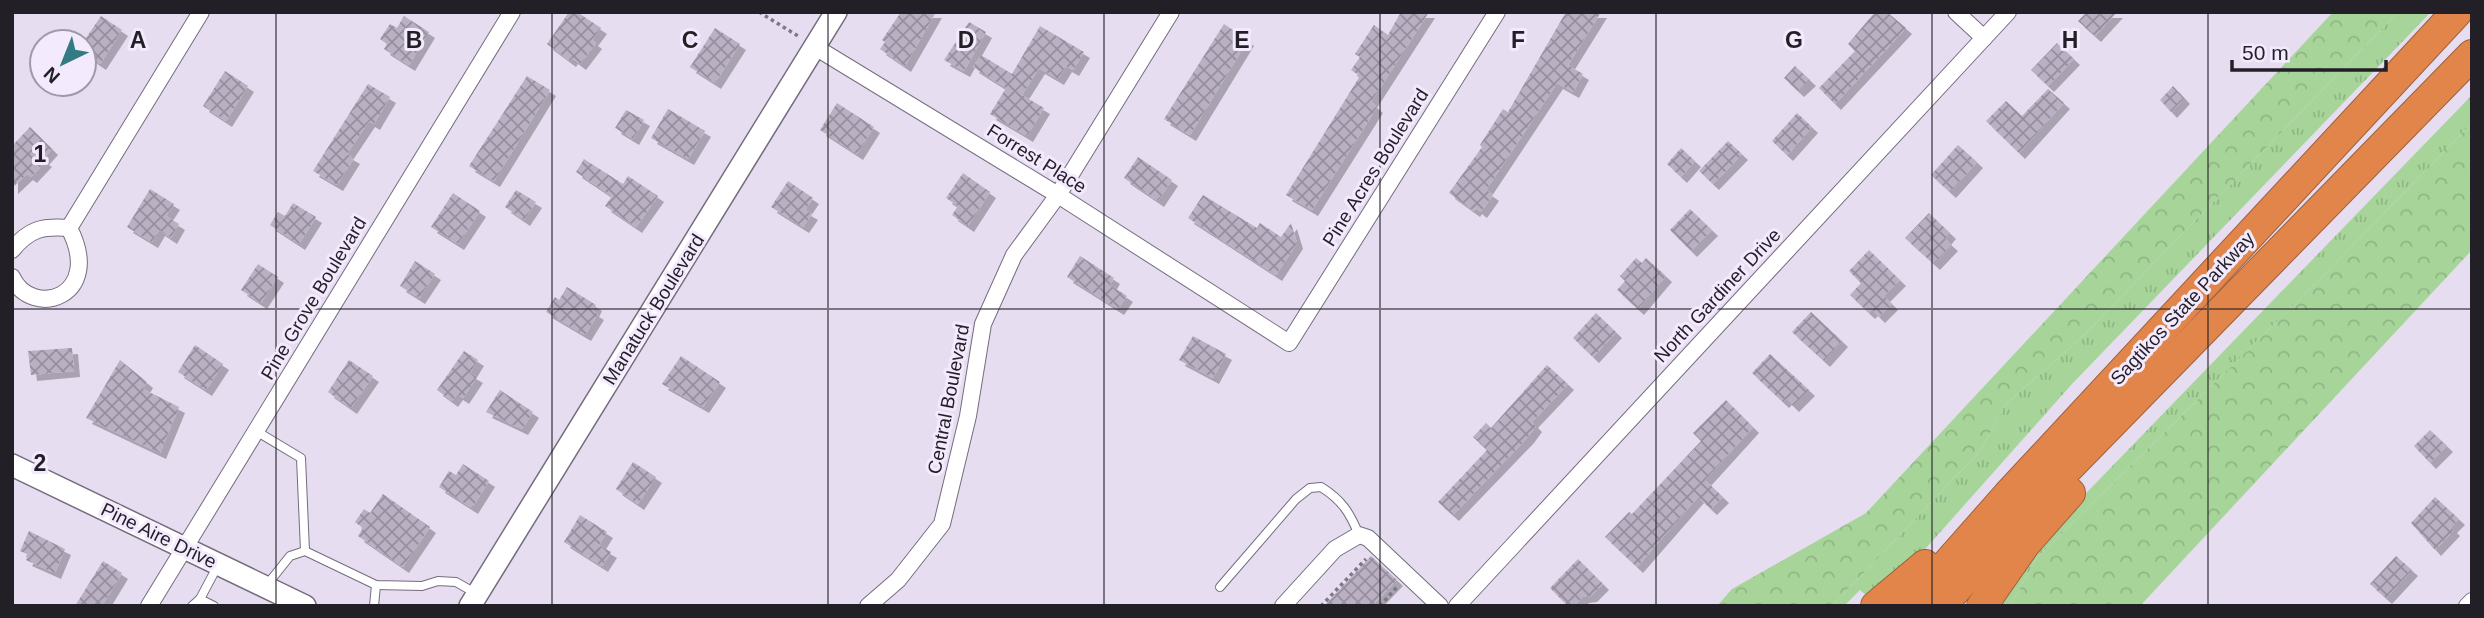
<svg xmlns="http://www.w3.org/2000/svg" width="2484" height="618" font-family="Arial,sans-serif">
<style>
.grass{fill:url(#grass-tufts)}
.forest{fill:url(#forest-crowns)}
.building{fill:url(#building-cross-hatch);filter:url(#shadow)}
.lines{fill:none;stroke-linecap:round;stroke-linejoin:round}
.service-casing{stroke:#756c7d;stroke-width:10}
.minor-casing{stroke:#756c7d;stroke-width:18}
.tertiary-casing{stroke:#756c7d;stroke-width:24}
.motorway-casing{stroke:#9e613e;stroke-width:32}
.path{stroke:#7e7785;stroke-width:3.5;stroke-dasharray:3.5 3.5;stroke-linecap:butt}
.service{stroke:#fff;stroke-width:8}
.minor{stroke:#fff;stroke-width:16}
.tertiary{stroke:#fff;stroke-width:21}
.motorway{stroke:#e1854a;stroke-width:30}
.grid{fill:none;stroke:#231f27;stroke-width:2;stroke-opacity:0.55}
.labels{text-anchor:middle;stroke-width:6;stroke-linejoin:round;paint-order:stroke}
.street-label{font-size:19px;fill:#231f27;stroke:#f4eafe}
.grid-label{font-size:23px;text-anchor:middle;font-weight:bold;fill:#231f27;stroke:#f4eafe;stroke-width:6;stroke-linejoin:round;paint-order:stroke}
</style>
<defs>
<pattern id="grass-tufts" width="24" height="20" patternUnits="userSpaceOnUse" patternTransform="scale(1.75)"><rect width="24" height="20" fill="#a7d599"/><path d="M3 7l-1-3M5 7V3M7 7l1-3M15 17l-1-3M17 17v-4M19 17l1-3" fill="none" stroke="#8fb684"/></pattern>
<pattern id="forest-crowns" width="20" height="18" patternUnits="userSpaceOnUse" patternTransform="scale(1.75)"><rect width="20" height="18" fill="#a7d599"/><path d="M2 6a3 3 0 1 1 6 0M12 15a3 3 0 1 1 6 0" fill="none" stroke="#8fb684"/></pattern>
<pattern id="building-cross-hatch" width="8" height="8" patternUnits="userSpaceOnUse" patternTransform="scale(1.75)"><rect width="8" height="8" fill="#bab0c3"/><path d="M0 0l8 8M0 8l8-8" fill="none" stroke="#978f9e"/></pattern>
<filter id="shadow"><feDropShadow dx="6" dy="6" stdDeviation="0" flood-color="#0004"/></filter>
</defs>
<rect width="100%" height="100%" fill="#e7ddf1"/>
<g class="grass">
<polygon points="2398,12 2431,12 2072,384 1919,556 1866,595 1860,590 1844,606 1832,606 1981,450 2005,405 2084,335"/>
<polygon points="2472,95 2472,123 2322,277 2036,559 2010,606 1997,606 2030,551"/>
</g>
<g class="forest">
<polygon points="2333,12 2398,12 2084,335 2005,405 1981,450 1832,606 1717,606 1732,589 1866,513"/>
<polygon points="2472,123 2472,250 2140,606 2010,606 2036,559 2322,277"/>
</g>
<g class="building">
<polygon points="569,12 577,12 601,28 592,40 596,43 580,64 572,58 570,61 547,44"/>
<polygon points="901,12 936,12 905,66 880,49 885,42 882,40"/>
<polygon points="1401,12 1429,12 1371,102 1377,107 1312,210 1286,195 1360,76 1351,70 1360,57 1355,54 1374,25 1388,35"/>
<polygon points="1566,12 1601,12 1568,65 1583,74 1573,92 1557,83 1486,190 1493,195 1481,212 1476,208 1474,211 1449,193 1482,147 1480,145 1503,109 1508,112"/>
<polygon points="1875,12 1887,12 1906,28 1835,104 1819,88 1855,51 1848,44"/>
<polygon points="2087,12 2117,12 2095,36 2078,21"/>
<polygon points="101,16 122,30 100,64 84,53 84,41"/>
<polygon points="404,16 429,32 409,65 384,49 387,44 380,39 390,24 397,28"/>
<polygon points="969,22 986,32 964,71 944,60"/>
<polygon points="1224,24 1248,40 1190,135 1164,119"/>
<polygon points="1040,26 1084,52 1073,70 1066,66 1058,79 1039,68 1022,95 1044,108 1027,136 990,114 1006,88 973,67 981,55 1012,74"/>
<polygon points="715,28 740,44 715,83 690,67"/>
<polygon points="2057,43 2074,59 2048,86 2031,70"/>
<polygon points="1795,66 1810,80 1798,91 1784,78"/>
<polygon points="225,71 248,86 226,121 203,106"/>
<polygon points="527,76 550,90 494,181 469,166"/>
<polygon points="368,84 390,97 374,124 369,121 347,154 354,158 337,185 313,171"/>
<polygon points="2173,86 2184,98 2171,112 2160,100"/>
<polygon points="2048,89 2064,103 2019,153 1986,121 2006,101 2022,116"/>
<polygon points="837,103 874,127 857,154 820,130"/>
<polygon points="668,109 705,131 688,159 651,138"/>
<polygon points="626,110 644,120 633,139 615,128"/>
<polygon points="1797,113 1812,127 1787,155 1772,141"/>
<polygon points="30,127 52,149 43,159 46,161 31,177 27,174 12,188 12,146"/>
<polygon points="1728,141 1742,154 1713,184 1699,171"/>
<polygon points="1958,145 1977,162 1950,192 1931,175"/>
<polygon points="1681,148 1695,161 1681,177 1667,164"/>
<polygon points="1138,157 1172,180 1158,201 1124,178"/>
<polygon points="584,159 623,184 628,176 658,196 636,227 605,206 612,196 576,172"/>
<polygon points="963,173 990,192 968,226 952,215 958,206 946,198"/>
<polygon points="788,181 813,198 805,210 812,214 803,227 771,207"/>
<polygon points="150,189 174,204 166,216 179,224 171,238 159,230 152,242 127,227"/>
<polygon points="516,190 536,202 524,220 505,207"/>
<polygon points="453,193 480,211 458,244 431,227"/>
<polygon points="1203,195 1257,228 1260,223 1281,237 1291,223 1297,243 1276,275 1188,218"/>
<polygon points="293,203 316,217 299,244 270,225 278,212 285,216"/>
<polygon points="1690,209 1712,230 1691,251 1670,230"/>
<polygon points="1929,213 1950,233 1945,239 1952,245 1934,264 1905,238"/>
<polygon points="1869,250 1900,280 1884,296 1892,304 1879,317 1872,310 1869,313 1850,295 1861,283 1849,271"/>
<polygon points="1080,256 1114,278 1110,285 1127,296 1118,309 1067,277"/>
<polygon points="1636,258 1642,263 1646,258 1666,276 1638,309 1617,290 1625,281 1620,276"/>
<polygon points="415,261 435,274 419,298 400,286"/>
<polygon points="258,264 278,277 261,303 241,290"/>
<polygon points="567,287 596,305 593,311 598,314 585,335 546,312 555,297 559,300"/>
<polygon points="1811,312 1842,341 1824,361 1792,332"/>
<polygon points="1596,313 1616,332 1593,357 1573,338"/>
<polygon points="1193,336 1226,354 1213,378 1179,360"/>
<polygon points="195,345 223,364 206,390 178,372"/>
<polygon points="72,348 74,371 31,375 28,351"/>
<polygon points="464,351 478,360 470,373 477,377 463,398 457,394 452,401 437,390"/>
<polygon points="1770,354 1809,390 1793,406 1786,399 1783,402 1752,373"/>
<polygon points="681,356 720,382 703,407 662,384"/>
<polygon points="120,360 147,382 143,389 179,407 160,453 86,418"/>
<polygon points="349,360 373,376 351,408 328,392"/>
<polygon points="1547,365 1568,384 1532,422 1536,426 1528,437 1453,515 1438,502 1487,450 1473,437 1486,423 1491,428"/>
<polygon points="500,390 533,412 522,429 486,412"/>
<polygon points="1726,400 1753,427 1705,480 1723,497 1711,509 1698,497 1637,567 1605,537 1629,512 1632,514 1701,441 1693,433"/>
<polygon points="2430,430 2447,446 2430,463 2414,446"/>
<polygon points="633,462 656,477 638,504 616,489"/>
<polygon points="463,464 489,481 472,508 439,487 449,471 456,475"/>
<polygon points="383,494 430,527 403,567 358,536 363,528 355,522 364,509 370,513"/>
<polygon points="2435,497 2459,519 2451,527 2454,530 2435,550 2411,523"/>
<polygon points="580,515 607,532 599,545 611,552 602,566 564,542"/>
<polygon points="29,531 65,549 55,573 26,560 29,555 20,551"/>
<polygon points="1371,556 1397,580 1372,606 1324,606"/>
<polygon points="2396,556 2412,570 2386,598 2370,584"/>
<polygon points="1578,559 1603,584 1591,596 1583,597 1574,606 1568,606 1550,588"/>
<polygon points="103,561 122,573 102,606 75,606"/>
</g>
<g class="lines">
<g class="service-casing">
<g id="service">
<polyline points="256,431 301,458 305,551"/>
<polyline points="266,586 290,556 305,551 376,585 422,586 438,581 456,582 477,594"/>
<path d="M 1220,587 L 1296,499 L 1310,488 L 1321,487 C 1342,500 1350,513 1359,535"/>
<polyline points="192,606 200,599"/>
<polyline points="214,606 200,599 217,567"/>
<polyline points="374,606 376,585"/>
</g>
</g>
<g class="minor-casing">
<g id="minor">
<polyline points="1956,12 1984,38"/>
<polyline points="815,47 1058,195 1289,343 1497,12"/>
<polyline points="69,228 201,12"/>
<path d="M 12,250 C 29,229 42,226 69,228"/>
<path d="M 12,277 C 32,320 105,297 69,228"/>
<polyline points="149,606 512,12"/>
<polyline points="868,606 898,580 942,524 968,416 983,324 1014,255 1058,195 1171,12"/>
<polyline points="1283,606 1335,549 1359,535 1368,538 1440,606"/>
<polyline points="1457,606 2008,12"/>
<polyline points="2467,606 2472,601"/>
</g>
</g>
<g class="tertiary-casing">
<g id="tertiary">
<polyline points="12,465 305,606"/>
<polyline points="470,606 836,12"/>
</g>
</g>
<g class="motorway-casing">
<g id="motorway">
<polyline points="1876,606 1925,565"/>
<polyline points="1910,606 2008,495 2457,12"/>
<polyline points="1941,606 2022,515 2472,55"/>
<polyline points="1982,606 2025,544 2070,493"/>
</g>
</g>
<g class="path">
<polyline points="759,12 798,36"/>
<polyline points="1321,606 1366,559"/>
<polyline points="1380,606 1397,587"/>
</g>
<use href="#service" class="service"/>
<use href="#minor" class="minor"/>
<use href="#tertiary" class="tertiary"/>
<use href="#motorway" class="motorway"/>
</g>
<path class="grid" d="M 276,12 L 276,606M 552,12 L 552,606M 828,12 L 828,606M 1104,12 L 1104,606M 1380,12 L 1380,606M 1656,12 L 1656,606M 1932,12 L 1932,606M 2208,12 L 2208,606M 12,309 L 2472,309"/>
<g class="labels">
<g class="street-label">
<text transform="translate(1037 158) rotate(32)" y="7">Forrest Place</text>
<text transform="translate(1375 167) rotate(-58)" y="7">Pine Acres Boulevard</text>
<text transform="translate(1717 295) rotate(-47)" y="7">North Gardiner Drive</text>
<text transform="translate(313 298) rotate(-59)" y="7">Pine Grove Boulevard</text>
<text transform="translate(2182 308) rotate(-47)" y="7">Sagtikos State Parkway</text>
<text transform="translate(653 309) rotate(-58)" y="7">Manatuck Boulevard</text>
<text transform="translate(948 399) rotate(-79)" y="7">Central Boulevard</text>
<text transform="translate(159 535) rotate(26)" y="7">Pine Aire Drive</text>
</g>
</g>
<g class="grid-label">
<text x="138" y="48">A</text>
<text x="414" y="48">B</text>
<text x="690" y="48">C</text>
<text x="966" y="48">D</text>
<text x="1242" y="48">E</text>
<text x="1518" y="48">F</text>
<text x="1794" y="48">G</text>
<text x="2070" y="48">H</text>
<text x="40" y="162">1</text>
<text x="40" y="471">2</text>
</g>
<rect width="2484" height="618" fill="none" stroke="#231f27" stroke-width="28"/>
<g transform="translate(63 63) rotate(223)"><circle r="33" fill="#f4eafe" stroke="#a099a8" stroke-width="2"/>
<path d="M0-5L12 26L0 18L-12 26Z" fill="#327b83"/>
<text y="-10" font-size="19" font-weight="bold" text-anchor="middle" fill="#231f27">N</text>
</g>
<path d="M2232 60v10h154v-10" fill="none" stroke="#231f27" stroke-width="3.5"/>
<text x="2242" y="60" font-size="21" fill="#231f27" stroke="#f4eafe" stroke-width="5" paint-order="stroke">50 m</text>
</svg>
